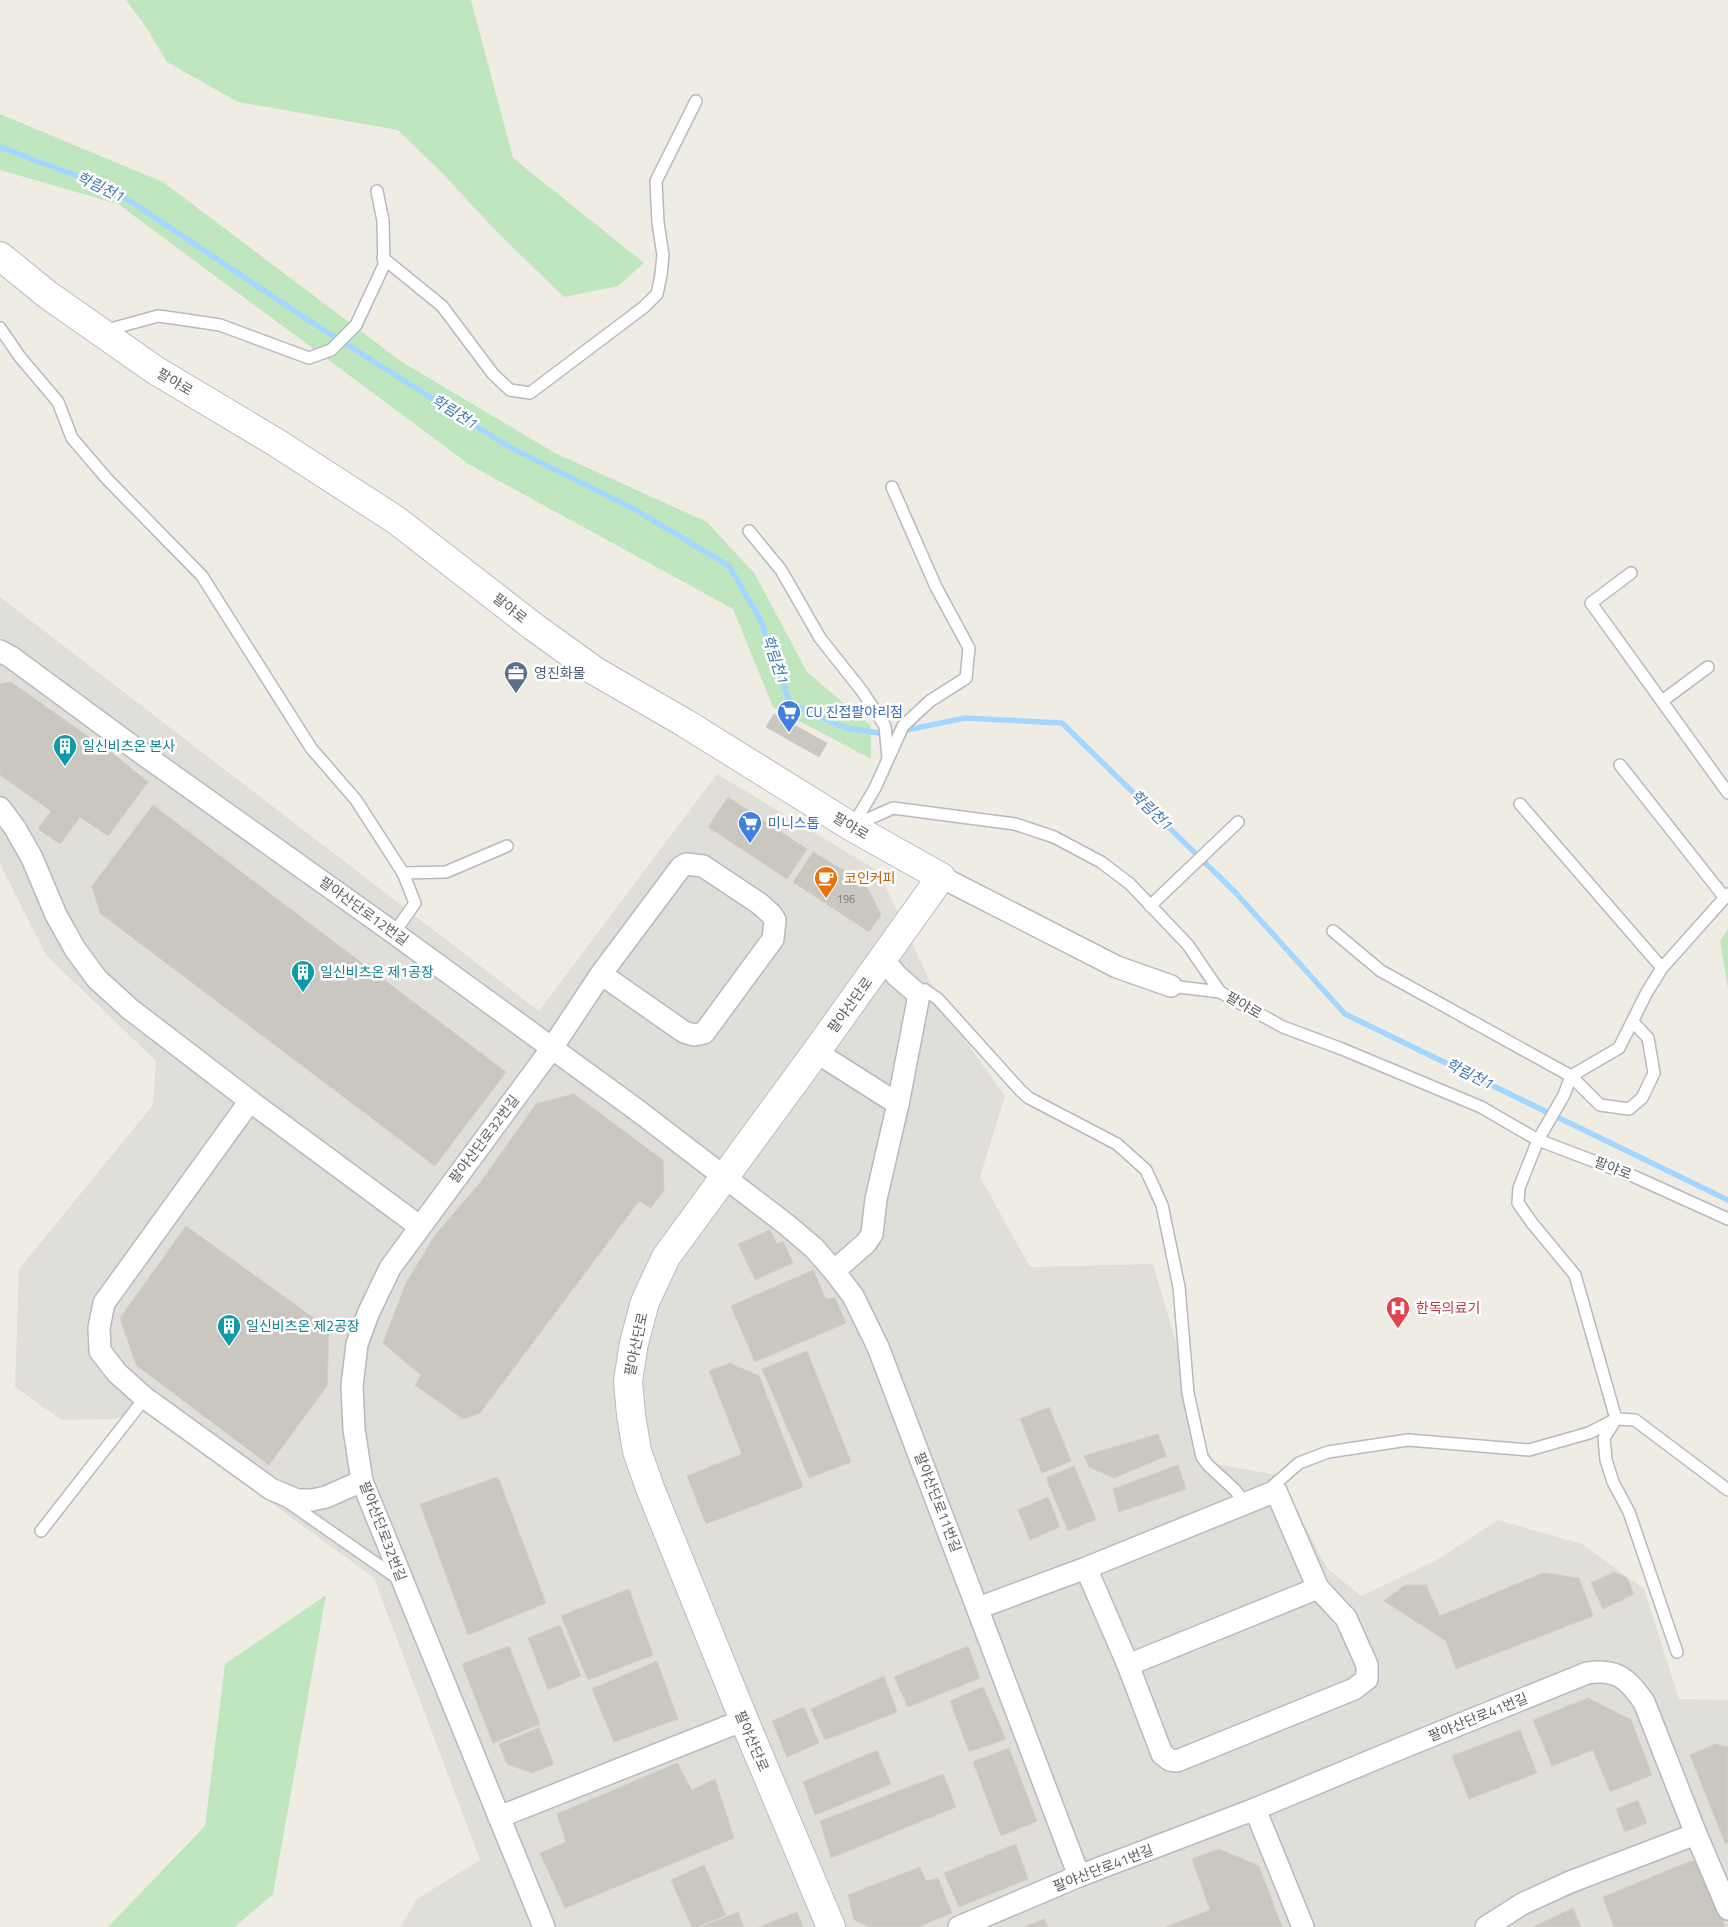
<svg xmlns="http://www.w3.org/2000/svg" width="1728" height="1927" font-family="'Titillium Web','Noto Sans KR',sans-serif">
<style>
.industrial{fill:#e0ded8}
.green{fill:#c0e6c0}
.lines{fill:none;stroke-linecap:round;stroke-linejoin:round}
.stream{stroke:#a4d7ff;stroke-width:5.5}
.building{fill:#cac7c1;stroke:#d3cec2}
.lane-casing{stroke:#b6babe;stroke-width:14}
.street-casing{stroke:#b6babe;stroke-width:24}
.secondary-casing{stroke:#b7bbc0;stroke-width:30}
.lane{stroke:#fff;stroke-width:11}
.street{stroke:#fff;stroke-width:21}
.secondary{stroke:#fff;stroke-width:28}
.labels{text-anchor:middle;stroke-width:5;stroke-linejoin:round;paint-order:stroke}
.number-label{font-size:11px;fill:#787a7c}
.street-label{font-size:14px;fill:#5c6065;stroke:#fff}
.service-label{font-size:14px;fill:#4e5e75;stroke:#fff;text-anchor:start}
.shop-label{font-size:14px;fill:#366cbe;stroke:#fff;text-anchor:start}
.culture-label{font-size:14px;fill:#0d838f;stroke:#fff;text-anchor:start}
.food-label{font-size:14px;fill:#c56008;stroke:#fff;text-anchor:start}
.health-label{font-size:14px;fill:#be3a42;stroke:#fff;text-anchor:start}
.water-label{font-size:15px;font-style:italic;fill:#3f77b2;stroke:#fff}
</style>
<rect width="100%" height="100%" fill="#efece4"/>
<polygon class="industrial" points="0,597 539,1011 717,774 878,871 944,1011 1005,1096 980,1177 1030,1267 1153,1264 1211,1463 1278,1475 1327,1568 1361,1596 1437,1560 1498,1520 1582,1544 1644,1589 1679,1699 1728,1700 1728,1927 400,1927 417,1899 480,1860 374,1578 146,1411 113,1419 62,1420 15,1387 19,1269 153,1105 156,1061 46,955 0,864"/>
<g class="green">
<polygon points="126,0 471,0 513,158 644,263 618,286 564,297 498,233 445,176 398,130 238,102 167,62 146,27"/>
<polygon points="0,114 163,182 402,362 555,453 707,522 755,574 807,672 871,726 871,759 773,707 733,609 470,465 118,204 0,170"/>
<polygon points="1728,929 1728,989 1720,941"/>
<polygon points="326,1595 273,1894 235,1927 108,1927 205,1826 225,1664"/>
</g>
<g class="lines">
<polyline class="stream" points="0,147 112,189 305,318 509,447 634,509 729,566 760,619 790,703 845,728 887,734 965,718 1062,723 1234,891 1345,1014 1728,1200"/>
</g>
<g class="building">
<polygon points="11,682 120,759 148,782 108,836 80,817 60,844 38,829 51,811 0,775 0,684"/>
<polygon points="774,714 827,743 819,757 766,727"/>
<polygon points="728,797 807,849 787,879 708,827"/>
<polygon points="153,805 506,1072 435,1166 100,913 92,886"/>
<polygon points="813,852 865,883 881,915 869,932 793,882"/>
<polygon points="574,1094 663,1160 664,1190 651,1208 639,1201 480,1413 463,1419 415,1385 421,1375 383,1343 406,1283 435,1235 480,1183 536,1104"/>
<polygon points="186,1226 329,1329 327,1386 269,1465 136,1365 120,1318"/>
<polygon points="770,1230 777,1244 783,1241 793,1263 755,1280 738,1244"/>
<polygon points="813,1270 826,1299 835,1298 846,1323 755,1362 731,1306"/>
<polygon points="807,1351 851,1462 809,1478 762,1369"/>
<polygon points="730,1363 759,1376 803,1487 706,1524 687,1476 742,1454 709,1371"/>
<polygon points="1049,1407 1071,1461 1042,1473 1020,1419"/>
<polygon points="1158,1434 1166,1456 1114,1478 1089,1467 1084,1456"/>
<polygon points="1178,1465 1186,1489 1119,1512 1113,1489"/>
<polygon points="1074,1466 1096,1519 1068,1531 1046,1478"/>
<polygon points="498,1477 546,1603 468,1635 420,1504"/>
<polygon points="1048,1497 1060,1527 1030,1540 1018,1510"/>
<polygon points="1614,1572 1627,1578 1634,1594 1603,1609 1591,1583"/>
<polygon points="1543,1573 1579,1578 1593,1616 1456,1669 1446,1641 1384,1601 1405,1585 1426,1585 1440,1616"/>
<polygon points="629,1589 653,1655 588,1680 561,1616"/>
<polygon points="560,1625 581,1676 548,1690 528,1638"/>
<polygon points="509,1646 540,1724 493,1743 462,1664"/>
<polygon points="968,1646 980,1678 908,1707 894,1677"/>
<polygon points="657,1661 678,1719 614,1742 592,1689"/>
<polygon points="884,1676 897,1712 825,1740 811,1709"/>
<polygon points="983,1687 1006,1739 969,1752 950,1701"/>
<polygon points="1588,1698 1631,1720 1652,1775 1610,1792 1593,1750 1552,1766 1533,1720"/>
<polygon points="804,1707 819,1743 787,1757 772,1721"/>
<polygon points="539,1728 554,1764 532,1773 507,1764 499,1744"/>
<polygon points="1520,1730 1537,1773 1469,1799 1452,1756"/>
<polygon points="1716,1744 1728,1747 1728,1843 1725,1843 1690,1755"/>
<polygon points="1009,1748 1037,1821 1001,1836 973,1762"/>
<polygon points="877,1750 891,1784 815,1815 803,1782"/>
<polygon points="677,1763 692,1790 715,1779 734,1838 565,1908 540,1853 566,1842 557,1814"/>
<polygon points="943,1774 956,1807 831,1858 820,1821"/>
<polygon points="1638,1800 1647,1823 1625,1832 1616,1809"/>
<polygon points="1016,1844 1028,1879 959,1907 944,1873"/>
<polygon points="1219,1849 1259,1866 1282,1927 1166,1927 1210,1910 1192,1859"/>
<polygon points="1691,1861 1703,1862 1725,1927 1614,1927 1603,1897"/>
<polygon points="704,1865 726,1915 697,1927 692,1927 671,1880"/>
<polygon points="920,1867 926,1881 938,1878 952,1913 918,1927 870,1927 854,1920 848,1895"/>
<polygon points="1573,1908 1581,1927 1533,1927"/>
<polygon points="738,1912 744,1927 701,1927"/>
<polygon points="797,1912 803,1927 759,1927"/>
<polygon points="1044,1919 1048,1927 1024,1927"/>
</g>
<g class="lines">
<g class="lane-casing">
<g id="lane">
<polyline points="383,258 442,306 493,374 510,390 530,393 644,307 657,294 661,275 663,255 658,223 656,181 696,101"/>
<polyline points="0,328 20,357 58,402 72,438 107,479 202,576 311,748 356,800 403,873 415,903 394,933"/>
<polyline points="103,331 158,316 180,319 220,325 309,358 331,350 356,325 384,265 383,221 377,191"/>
<polyline points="749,531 781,570 820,638 862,691 885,726 888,758"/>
<polyline points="1631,573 1591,603 1728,793"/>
<polyline points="1662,701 1708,667"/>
<polyline points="1620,765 1725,898"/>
<polyline points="1520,804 1662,968"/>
<polyline points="853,826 893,808 1015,824 1054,837 1101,862 1130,884 1188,945 1220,992"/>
<polyline points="852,827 875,788 903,726 930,701 966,678 969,648 936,587 892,487"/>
<polyline points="403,873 446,872 507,846"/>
<polyline points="1150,906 1238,822"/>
<polyline points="1333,931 1381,971 1571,1076 1564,1095 1538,1140 1519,1188 1518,1203 1532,1223 1575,1275 1616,1419 1635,1420 1728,1490"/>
<polyline points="1171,986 1220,992 1283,1027 1342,1049 1481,1107 1538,1140 1633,1176 1728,1219"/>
<polyline points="919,995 925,990 938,999 1021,1091 1029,1098 1117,1144 1146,1170 1162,1205 1179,1287 1188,1393 1202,1457 1208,1465 1235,1490 1245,1503"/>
<polyline points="1633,1022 1648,1038 1654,1073 1642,1098 1629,1109 1600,1105 1571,1076 1619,1048 1647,992 1662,968 1728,894"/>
<polyline points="1616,1419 1604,1438 1606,1460 1613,1482 1629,1512 1677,1652"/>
<polyline points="1276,1491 1273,1486 1299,1463 1328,1452 1408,1440 1529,1450 1589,1433 1616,1419"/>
<polyline points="288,1502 400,1580"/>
<polyline points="41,1531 145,1398"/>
</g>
</g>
<g class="street-casing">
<g id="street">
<polyline points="0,651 11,657 140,752 394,933 637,1110 787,1225 814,1248 834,1271 853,1296 878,1347 1079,1876"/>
<polyline points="0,808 15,828 32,858 56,915 75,949 97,979 130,1009 250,1101 419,1226"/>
<polyline points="941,877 1117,967 1171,986"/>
<polyline points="816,1052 898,1104"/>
<polyline points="250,1101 104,1303 99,1328 100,1351 117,1373 145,1398 271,1489 297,1500 312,1500 326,1497 362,1481"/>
<polyline points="834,1271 866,1243 872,1234 876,1199 898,1104 919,995 897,976 883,959"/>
<polyline points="978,1608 1086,1568 1276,1491 1318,1588 1346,1618 1367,1665 1367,1679 1354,1689 1177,1761 1170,1760 1162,1754 1128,1665 1086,1568"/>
<polyline points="1128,1665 1318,1588"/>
<polyline points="1255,1809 1303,1927"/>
<polyline points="499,1817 744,1720"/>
<polyline points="544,1927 362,1481 354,1429 352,1386 357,1344 368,1314 390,1268 552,1048 601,974 681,867 686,864 703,866 760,904 771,914 775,920 773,939 704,1033 694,1035 684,1032 601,974"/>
<path d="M 959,1927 L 1079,1876 L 1255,1809 L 1404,1747 L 1587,1673 C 1617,1668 1628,1679 1644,1702 L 1696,1834 L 1728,1909"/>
<polyline points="1486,1927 1522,1904 1570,1882 1696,1834"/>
</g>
</g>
<g class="secondary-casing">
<polyline id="secondary" points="0,256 48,295 155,370 277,443 396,520 534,627 595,671 685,723 852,827 941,877 816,1052 666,1257 645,1302 634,1343 628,1381 631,1415 637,1451 650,1488 744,1720 831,1927"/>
</g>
<use href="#lane" class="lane"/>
<use href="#street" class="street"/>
<use href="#secondary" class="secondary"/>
</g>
<defs>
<g id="office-pin" transform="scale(1.25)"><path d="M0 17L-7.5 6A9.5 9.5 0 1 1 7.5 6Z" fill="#5c6f8a" stroke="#fff"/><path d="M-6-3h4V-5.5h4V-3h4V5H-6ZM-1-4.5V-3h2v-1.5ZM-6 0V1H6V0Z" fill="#fff"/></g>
<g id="supermarket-pin" transform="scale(1.25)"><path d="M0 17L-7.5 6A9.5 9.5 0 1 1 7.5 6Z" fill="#3f7fe0" stroke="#fff"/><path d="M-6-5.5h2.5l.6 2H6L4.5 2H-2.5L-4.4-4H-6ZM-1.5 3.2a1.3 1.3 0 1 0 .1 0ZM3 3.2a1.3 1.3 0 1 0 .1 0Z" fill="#fff"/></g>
<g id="building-pin" transform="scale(1.25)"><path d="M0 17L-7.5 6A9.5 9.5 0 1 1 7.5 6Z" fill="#0f9aa8" stroke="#fff"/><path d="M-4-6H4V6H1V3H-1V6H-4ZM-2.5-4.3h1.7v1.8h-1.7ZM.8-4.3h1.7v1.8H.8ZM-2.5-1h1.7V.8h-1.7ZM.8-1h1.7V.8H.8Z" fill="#fff"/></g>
<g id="cafe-pin" transform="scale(1.25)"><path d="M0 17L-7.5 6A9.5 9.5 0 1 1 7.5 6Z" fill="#e8710a" stroke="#fff"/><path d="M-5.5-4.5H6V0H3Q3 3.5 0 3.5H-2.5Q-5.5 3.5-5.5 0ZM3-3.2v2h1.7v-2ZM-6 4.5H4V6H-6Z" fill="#fff"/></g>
<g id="hospital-pin" transform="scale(1.25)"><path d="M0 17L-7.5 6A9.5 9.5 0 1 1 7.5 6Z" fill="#e0444e" stroke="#fff"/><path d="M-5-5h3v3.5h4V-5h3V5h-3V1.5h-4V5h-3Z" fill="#fff"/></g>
</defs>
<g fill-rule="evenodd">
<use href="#office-pin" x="516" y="673"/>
<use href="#supermarket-pin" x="789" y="712"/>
<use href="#building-pin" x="65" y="746"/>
<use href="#supermarket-pin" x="750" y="823"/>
<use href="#cafe-pin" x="826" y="878"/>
<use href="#building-pin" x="303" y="972"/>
<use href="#hospital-pin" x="1398" y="1308"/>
<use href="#building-pin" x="229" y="1326"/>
</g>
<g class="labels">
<g class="number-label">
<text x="846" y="903">196</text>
</g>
<g class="street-label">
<text transform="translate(175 382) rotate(31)" y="5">팔야로</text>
<text transform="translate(510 608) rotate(38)" y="5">팔야로</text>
<text transform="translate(851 826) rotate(31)" y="5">팔야로</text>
<text transform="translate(364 911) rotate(36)" y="5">팔야산단로12번길</text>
<text transform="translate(850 1005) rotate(-54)" y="5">팔야산단로</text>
<text transform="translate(1244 1005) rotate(30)" y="5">팔야로</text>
<text transform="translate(484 1139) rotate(-53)" y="5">팔야산단로32번길</text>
<text transform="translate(1613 1168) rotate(21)" y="5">팔야로</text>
<text transform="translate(636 1344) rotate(-78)" y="5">팔야산단로</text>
<text transform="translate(938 1502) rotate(69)" y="5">팔야산단로11번길</text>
<text transform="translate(383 1531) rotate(69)" y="5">팔야산단로32번길</text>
<text transform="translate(1478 1717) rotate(-22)" y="5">팔야산단로41번길</text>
<text transform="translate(752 1741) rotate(67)" y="5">팔야산단로</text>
<text transform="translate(1103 1868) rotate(-21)" y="5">팔야산단로41번길</text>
</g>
<g class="service-label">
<text x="534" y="678">영진화물</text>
</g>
<g class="shop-label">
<text x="806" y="717">CU 진접팔야리점</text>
<text x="768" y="828">미니스톱</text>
</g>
<g class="culture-label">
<text x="82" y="751">일신비츠온 본사</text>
<text x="320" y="977">일신비츠온 제1공장</text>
<text x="246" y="1331">일신비츠온 제2공장</text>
</g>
<g class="food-label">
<text x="844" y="883">코인커피</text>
</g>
<g class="health-label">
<text x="1416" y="1313">한독의료기</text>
</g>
<g class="water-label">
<text transform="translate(100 187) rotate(25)" y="5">학림천1</text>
<text transform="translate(454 412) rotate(32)" y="5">학림천1</text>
<text transform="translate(775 659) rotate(71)" y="5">학림천1</text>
<text transform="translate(1151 810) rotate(44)" y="5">학림천1</text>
<text transform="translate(1469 1074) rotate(26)" y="5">학림천1</text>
</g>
</g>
</svg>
